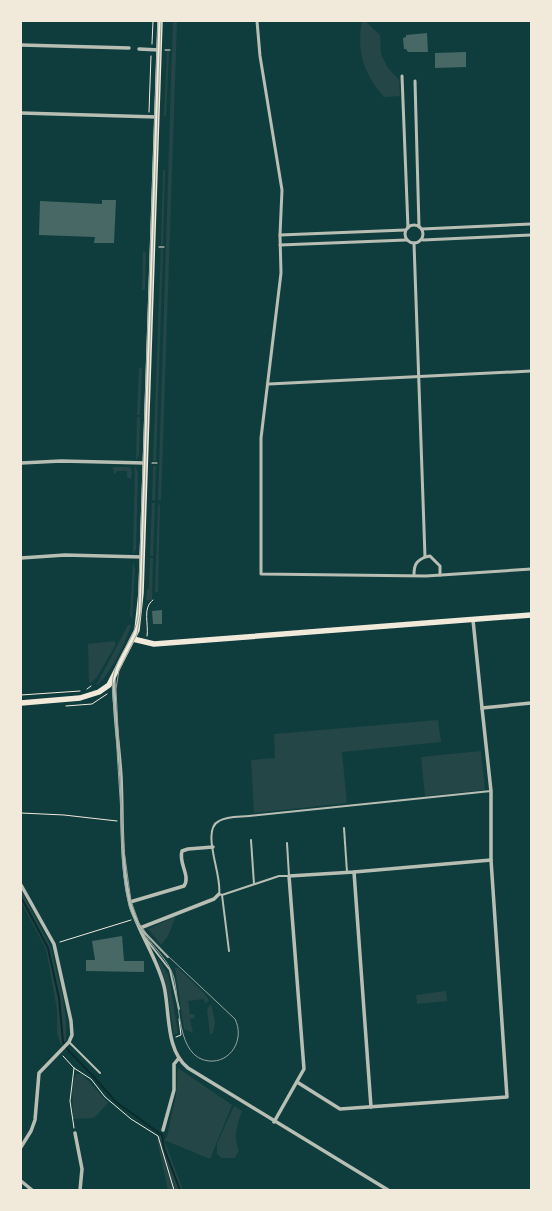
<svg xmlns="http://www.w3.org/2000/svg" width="552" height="1211" font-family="'DM Sans',sans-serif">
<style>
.green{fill:#244646}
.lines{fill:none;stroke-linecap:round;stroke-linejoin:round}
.stream{stroke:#0a2a2b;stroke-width:2}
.building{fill:#486865}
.path{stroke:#f1e9da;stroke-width:1}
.service{stroke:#b8beb3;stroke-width:2}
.pedestrian{stroke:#b8beb3;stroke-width:3}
.minor{stroke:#b8beb3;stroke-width:3.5}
.secondary{stroke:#f1e9da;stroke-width:5.5}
.tram{stroke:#97a49c;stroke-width:1}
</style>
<rect width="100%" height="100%" fill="#0f3d3e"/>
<g class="green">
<polygon points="173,21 177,21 161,500 158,500"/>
<path d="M 362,21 L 365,21 L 380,35 L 381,54 L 388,68 L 399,80 L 400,96 L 384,97 C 364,74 356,51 362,21 Z"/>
<polygon points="167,51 169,51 166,116 164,116"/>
<polygon points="163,170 165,170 163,245 161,245"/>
<polygon points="161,248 163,248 156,461 153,461"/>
<polygon points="143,251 146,253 145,290 142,290"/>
<polygon points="139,368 142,368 140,415 137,415"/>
<polygon points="137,417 140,417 139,456 136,460"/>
<polygon points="135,466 138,472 136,550 133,554"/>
<polygon points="153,466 156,466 155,500 152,500"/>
<polygon points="113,467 130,467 132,471 131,479 127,477 127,471 117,471 116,473 114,474"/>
<polygon points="152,503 155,503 153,556 150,556"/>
<polygon points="160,503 158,592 155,592 158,506"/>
<polygon points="150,558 153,558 152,600 146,600 147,590 149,588"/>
<polygon points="133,562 135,569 132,619 130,615"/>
<path d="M 128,625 L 131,625 C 125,644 111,673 96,686 Z"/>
<polygon points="114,641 116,644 97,677 91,683 89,682 88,644"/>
<polygon points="438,720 441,742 342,752 347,803 254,813 251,760 275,758 274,734"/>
<polygon points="481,751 485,790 425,796 421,757"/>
<polygon points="21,890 51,947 63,998 66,1021 66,1040 61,1045 57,1034 57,1010 46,949 21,902"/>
<polygon points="176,916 168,936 161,945 148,929"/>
<polygon points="159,960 168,975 170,983 178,1033 174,1035 166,983 158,961"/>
<polygon points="175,968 178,968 204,993 209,1000 205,1004 204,999 188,1001 190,1014 194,1014 195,1018 190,1019 193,1033 184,1029"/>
<polygon points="446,991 447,1001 417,1004 416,995"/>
<polygon points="211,1004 215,1022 213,1033 210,1034 207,1010"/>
<polygon points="178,1068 232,1105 210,1159 164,1140 183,1190 168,1190 157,1140 162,1133 164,1140 167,1136 176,1095"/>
<polygon points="76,1074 82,1074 108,1103 94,1118 73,1119 72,1086"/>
<path d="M 234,1106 L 242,1111 C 237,1124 233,1137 239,1150 L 235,1158 L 221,1158 L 217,1154 L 217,1144 Z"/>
</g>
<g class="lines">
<polyline class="stream" points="21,897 48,948 59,998 63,1042 68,1050 92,1075 116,1102 162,1135 164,1148 180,1190"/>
</g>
<g class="building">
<polygon points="427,33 428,52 408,52 406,49 404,49 403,38 406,37 406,35"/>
<polygon points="466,52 466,67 435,68 435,53"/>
<polygon points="102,200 116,200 114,243 94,243 95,237 39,235 40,201 102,204"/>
<polygon points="162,610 162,624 153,624 152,611"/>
<polygon points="122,936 124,961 144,961 144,972 86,971 86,960 95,960 92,941"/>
</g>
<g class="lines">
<g class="path">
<polyline points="152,44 153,21"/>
<polyline points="165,50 170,50"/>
<polyline points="149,112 151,56"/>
<polyline points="159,247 164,247"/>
<polyline points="152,463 157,463"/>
<path d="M 147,636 C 149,624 142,608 153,600"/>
<polyline points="87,689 91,686"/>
<polyline points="21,695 80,691"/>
<polyline points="66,706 92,704 107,694"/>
<polyline points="21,813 64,815 117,821"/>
<polyline points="60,942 131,920"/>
<polyline points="176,1037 181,1035 179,1019"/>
<polyline points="63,1056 74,1068 91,1079 105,1097 131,1119 158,1136 174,1190"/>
<polyline points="74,1068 70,1101 74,1128"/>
</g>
<g class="service">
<polyline points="344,828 347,872"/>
<polyline points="251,840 254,884"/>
<polyline points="222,895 279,876 289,876 287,843"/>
<polyline points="141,929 168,957"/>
<polyline points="146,939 170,970 179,1009"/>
<path d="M 229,951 L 222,895 L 219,894 C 223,877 200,830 219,821 C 227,816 240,817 249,816 L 491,791"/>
<polyline points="69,1042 100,1073"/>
</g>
<g class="pedestrian">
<polyline points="257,21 260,56 282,190 280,235 281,273 261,438 261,574 426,576 531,569"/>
<polyline points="402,76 408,228"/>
<polyline points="415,81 419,227"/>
<circle cx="414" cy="234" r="9"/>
<polyline points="422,229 531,224"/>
<polyline points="280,235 405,230"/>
<polyline points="423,240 531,235"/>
<path d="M 414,243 L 425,557 C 416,561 414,565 414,575"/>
<polyline points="280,245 406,240"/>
<polyline points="269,384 531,371"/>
<polyline points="425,557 430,556 440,566 440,575"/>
</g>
<g class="minor">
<polyline points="21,45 129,48"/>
<polyline points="139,49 159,50"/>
<polyline points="21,113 157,117"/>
<polyline points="21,463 61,461 145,463"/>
<polyline points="21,558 65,555 142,557"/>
<polyline points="473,620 482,708 531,703"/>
<path d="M 114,677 C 113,710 119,744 121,777 C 123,820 120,865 131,907 C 139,933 157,958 164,986 C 170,1011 165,1050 188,1068 L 388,1190"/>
<polyline points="354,872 371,1107"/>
<polyline points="21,885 54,944 71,1021 72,1035 69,1042 39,1073 35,1120 31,1131 21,1147"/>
<path d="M 130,902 L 184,886 C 191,876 178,863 182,851 L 188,849 L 213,847"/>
<polyline points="140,928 214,899 219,894"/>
<polyline points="297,1082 340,1109 507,1097 491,860 491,791 482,708"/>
<polyline points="274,1122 304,1069 289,876 354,872 491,860"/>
<polyline points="163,1130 174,1090 174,1064 179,1058"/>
<polyline points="75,1133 82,1169 80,1190"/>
<polyline points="21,1181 32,1190"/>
</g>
<g class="secondary">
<polyline points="133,639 154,644 531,615"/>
<polyline points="21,703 80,698 99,692 109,685 137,630 141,593 160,21"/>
</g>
<path class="tram" d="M 158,21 L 138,616 C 135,639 117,655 113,677 C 111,690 114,704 115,716 C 116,738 118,761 119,783 C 123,824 119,866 129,906 C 138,937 167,953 174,978 C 180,1002 176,1058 209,1061 C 231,1063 245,1039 235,1019 L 151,940 L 139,923 L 131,901 L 124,850 L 116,689 L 119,670 L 137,634 L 141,611 L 161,21"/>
</g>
<rect width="552" height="1211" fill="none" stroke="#f1e9da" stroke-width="44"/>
</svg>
